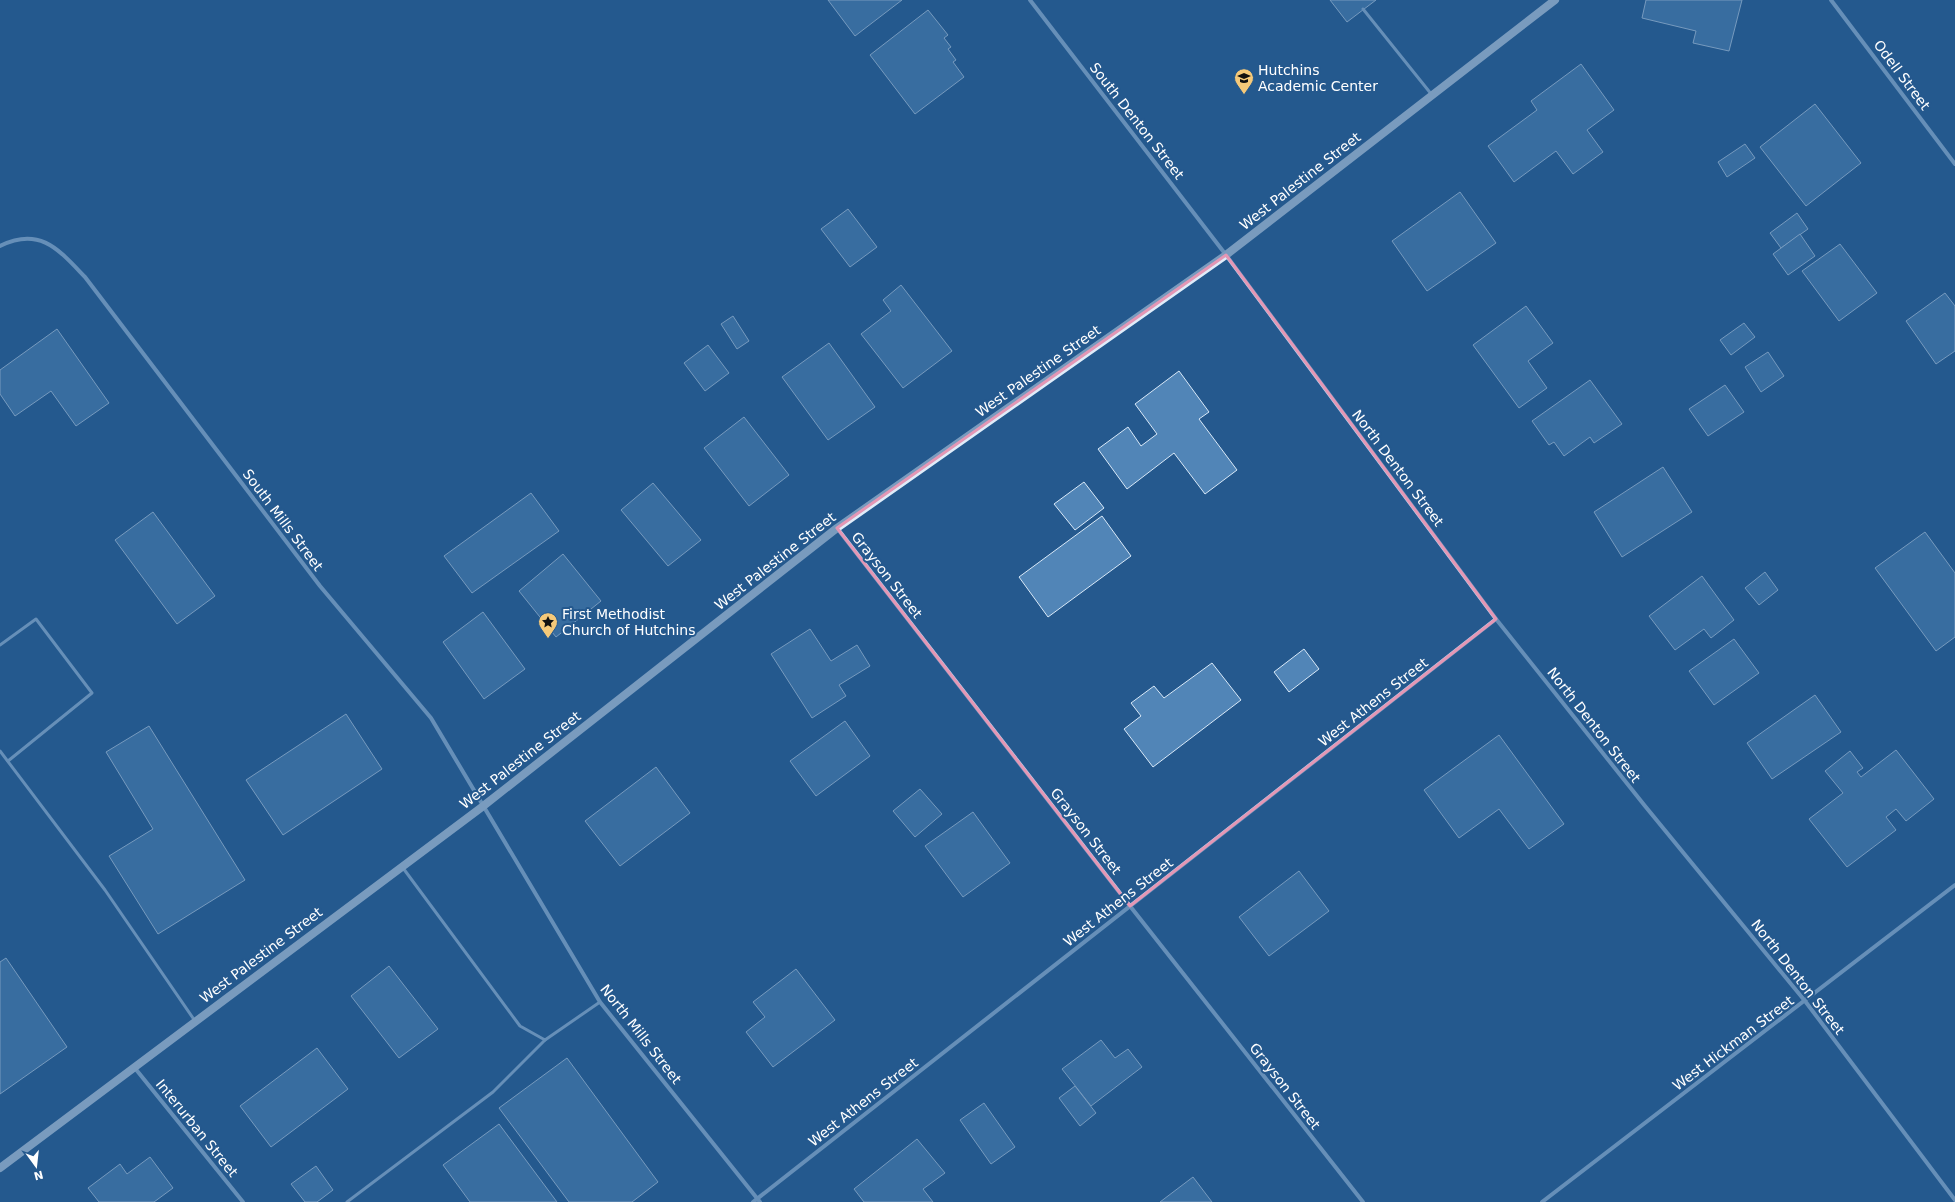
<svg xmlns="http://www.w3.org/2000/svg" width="1955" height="1202" font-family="'DejaVu Sans',sans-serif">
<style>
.building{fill:#5185b7;stroke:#d9e9f8}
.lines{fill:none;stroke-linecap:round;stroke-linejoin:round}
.lane{stroke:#b5d1eb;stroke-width:3}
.street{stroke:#b5d1eb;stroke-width:4}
.secondary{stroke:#e0ecf9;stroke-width:8}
.marked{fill:none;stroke:#e497b5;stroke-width:3;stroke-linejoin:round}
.labels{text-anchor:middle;stroke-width:4;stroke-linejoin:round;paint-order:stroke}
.poi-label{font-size:14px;fill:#fff;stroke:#25598e;text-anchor:start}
.street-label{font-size:14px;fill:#fff;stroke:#25598e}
</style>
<rect width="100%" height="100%" fill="#25598e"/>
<g class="building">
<polygon points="828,0 902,0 855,36"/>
<polygon points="1330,0 1376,0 1347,22"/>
<polygon points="1646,0 1742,0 1729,51 1693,43 1696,31 1642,18"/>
<polygon points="928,10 948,35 944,38 951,47 948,49 956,60 953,62 964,77 915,114 870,55"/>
<polygon points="1581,64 1614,110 1587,130 1603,152 1573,174 1556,151 1514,182 1488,146 1537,110 1531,101"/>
<polygon points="1815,104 1861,163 1806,206 1760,147"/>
<polygon points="1745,144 1755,158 1727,177 1718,162"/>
<polygon points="1460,192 1496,243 1427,291 1392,241"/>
<polygon points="848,209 877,247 850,267 821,229"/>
<polygon points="1797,213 1808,229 1781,248 1770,233"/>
<polygon points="1800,234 1815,256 1788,275 1773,254"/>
<polygon points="1840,244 1877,293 1839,321 1802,271"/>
<polygon points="901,285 952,351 903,388 861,334 891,311 883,300"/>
<polygon points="1945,293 1955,306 1955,351 1936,364 1906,321"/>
<polygon points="1526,306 1553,343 1528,361 1547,388 1519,408 1473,345"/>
<polygon points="733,316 749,341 737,349 721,324"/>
<polygon points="1744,323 1755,337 1731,355 1720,340"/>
<polygon points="57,329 109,403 76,426 51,391 15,416 0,394 0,370"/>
<polygon points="829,343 875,407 828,440 782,377"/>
<polygon points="708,345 729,373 705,391 684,363"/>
<polygon points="1768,352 1784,376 1761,392 1745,367"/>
<polygon points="1179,371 1209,412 1199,419 1237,470 1205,494 1174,453 1127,489 1098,449 1128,427 1141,446 1157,434 1135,404"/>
<polygon points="1590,380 1622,424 1594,443 1590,437 1564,456 1554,442 1549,445 1532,421"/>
<polygon points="1725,385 1744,412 1708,436 1689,409"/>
<polygon points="744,417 789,475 749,506 704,448"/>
<polygon points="1663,467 1692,512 1622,557 1594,512"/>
<polygon points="1084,482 1104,508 1075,530 1054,504"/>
<polygon points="653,483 701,540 668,566 621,510"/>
<polygon points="531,493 559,531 472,593 444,556"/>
<polygon points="153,512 215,596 177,624 115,540"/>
<polygon points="1102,516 1131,556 1048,617 1019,577"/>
<polygon points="1925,532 1955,573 1955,637 1936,651 1875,568"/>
<polygon points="563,554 601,601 556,637 519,591"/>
<polygon points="1765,572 1778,590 1759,605 1745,588"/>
<polygon points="1702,576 1734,620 1711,638 1704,629 1675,650 1649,616"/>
<polygon points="483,612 525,669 484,699 443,642"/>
<polygon points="810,629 831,661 857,645 870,666 839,685 846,696 812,718 771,654"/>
<polygon points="1734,639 1759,673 1714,705 1689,671"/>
<polygon points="1304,649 1319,669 1289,692 1274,672"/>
<polygon points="1212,663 1241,700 1153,767 1124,729 1141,716 1131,703 1154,686 1164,698"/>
<polygon points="1815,695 1841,732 1772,779 1747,743"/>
<polygon points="346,714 382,769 283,835 246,780"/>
<polygon points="845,721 870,756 816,796 790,761"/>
<polygon points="149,726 245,880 158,934 109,856 153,829 106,752"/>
<polygon points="1499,735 1564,824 1529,849 1499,809 1459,838 1424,790"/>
<polygon points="1896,750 1934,799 1906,821 1896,809 1886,817 1896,830 1847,867 1809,819 1843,793 1825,771 1850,751 1863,768 1857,772 1861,777"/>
<polygon points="656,767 690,813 620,866 585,821"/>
<polygon points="920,789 942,814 915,837 893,811"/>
<polygon points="973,812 1010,863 963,897 925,846"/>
<polygon points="1299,871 1329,911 1269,956 1239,917"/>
<polygon points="6,958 67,1047 0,1094 0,962"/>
<polygon points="389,966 438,1029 399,1058 351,996"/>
<polygon points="796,969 835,1020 773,1067 746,1032 765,1017 753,1002"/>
<polygon points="1101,1040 1115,1058 1128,1049 1142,1067 1091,1106 1062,1069"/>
<polygon points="317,1048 348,1089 271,1147 240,1106"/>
<polygon points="567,1058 658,1182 632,1202 569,1202 499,1108"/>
<polygon points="1075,1086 1096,1113 1080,1126 1059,1098"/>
<polygon points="984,1103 1015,1147 991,1164 960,1120"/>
<polygon points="499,1124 557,1202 470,1202 443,1165"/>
<polygon points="917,1139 945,1173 923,1189 933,1202 864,1202 854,1189"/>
<polygon points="150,1157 173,1188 154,1202 99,1202 88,1188 120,1164 127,1174"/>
<polygon points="316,1166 333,1190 317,1202 305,1202 291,1184"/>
<polygon points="1193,1177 1212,1202 1160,1202"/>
</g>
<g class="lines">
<g class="lane">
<polyline points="1363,9 1432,95"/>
<polyline points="0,645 36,619 92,693 8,761"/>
<polyline points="0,751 105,890 195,1021"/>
<polyline points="403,868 520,1026 545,1040 600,1002"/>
<polyline points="347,1202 493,1092 545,1040"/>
</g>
<g class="street">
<polyline points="1030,0 1226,255 1496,619 1645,806 1805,1001 1955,1200"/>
<polyline points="1831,0 1955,164"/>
<path d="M 0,246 C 40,226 59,250 85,277 L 320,586 L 431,718 L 600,1002 L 760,1202"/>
<polyline points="837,528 1130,906 1363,1202"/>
<polyline points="134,1067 243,1202"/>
<polyline points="753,1202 1496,619"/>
<polyline points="1542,1202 1955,885"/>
</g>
<polyline class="secondary" points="0,1168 482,807 837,528 1226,255 1555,0"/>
</g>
<path d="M0 0H1955V1202H0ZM 1226,255 L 1496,619 L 1130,906 L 837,528 Z" fill="#25598e" fill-opacity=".55" fill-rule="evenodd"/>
<path class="marked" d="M 1226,255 L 1496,619 L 1130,906 L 837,528 Z"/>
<defs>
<g id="school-pin" transform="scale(1)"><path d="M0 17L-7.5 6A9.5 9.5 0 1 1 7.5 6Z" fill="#f5c979" stroke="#25598e"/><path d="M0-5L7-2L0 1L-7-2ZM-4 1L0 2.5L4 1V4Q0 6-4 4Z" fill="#111"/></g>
<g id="sight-pin" transform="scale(1)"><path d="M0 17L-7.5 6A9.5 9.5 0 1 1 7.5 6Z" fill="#f5c979" stroke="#25598e"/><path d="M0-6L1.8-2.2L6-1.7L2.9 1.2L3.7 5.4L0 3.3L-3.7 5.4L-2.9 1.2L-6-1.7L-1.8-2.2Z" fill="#111"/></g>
</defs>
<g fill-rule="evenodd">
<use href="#school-pin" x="1244" y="78"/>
<use href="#sight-pin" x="548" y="622"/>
</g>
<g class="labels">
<g class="poi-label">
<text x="1258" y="75">Hutchins<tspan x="1258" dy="16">Academic Center</tspan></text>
<text x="562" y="619">First Methodist<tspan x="562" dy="16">Church of Hutchins</tspan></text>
</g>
<g class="street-label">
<text transform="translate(1902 75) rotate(53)" y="5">Odell Street</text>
<text transform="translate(1137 121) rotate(52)" y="5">South Denton Street</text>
<text transform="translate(1300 181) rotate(-38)" y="5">West Palestine Street</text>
<text transform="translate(1038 371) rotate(-35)" y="5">West Palestine Street</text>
<text transform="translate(1398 468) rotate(53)" y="5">North Denton Street</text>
<text transform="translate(283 520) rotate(53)" y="5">South Mills Street</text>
<text transform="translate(775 561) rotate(-38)" y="5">West Palestine Street</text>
<text transform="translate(887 575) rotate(52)" y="5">Grayson Street</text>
<text transform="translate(1373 702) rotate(-38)" y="5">West Athens Street</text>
<text transform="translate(1594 725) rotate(52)" y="5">North Denton Street</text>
<text transform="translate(520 760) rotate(-38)" y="5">West Palestine Street</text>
<text transform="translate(1086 831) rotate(52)" y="5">Grayson Street</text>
<text transform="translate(1118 902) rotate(-38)" y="5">West Athens Street</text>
<text transform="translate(261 955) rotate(-37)" y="5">West Palestine Street</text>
<text transform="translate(1798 977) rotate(52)" y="5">North Denton Street</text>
<text transform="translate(641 1034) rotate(52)" y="5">North Mills Street</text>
<text transform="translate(1733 1043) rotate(-37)" y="5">West Hickman Street</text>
<text transform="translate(1285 1086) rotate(52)" y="5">Grayson Street</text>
<text transform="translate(863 1102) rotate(-38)" y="5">West Athens Street</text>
<text transform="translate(197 1128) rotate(51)" y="5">Interurban Street</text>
</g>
</g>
<g transform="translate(36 1166) rotate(165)" stroke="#25598e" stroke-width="3" paint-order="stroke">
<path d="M0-3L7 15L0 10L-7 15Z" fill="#ffffff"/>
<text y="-6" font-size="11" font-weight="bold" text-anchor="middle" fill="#ffffff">N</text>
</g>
</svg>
